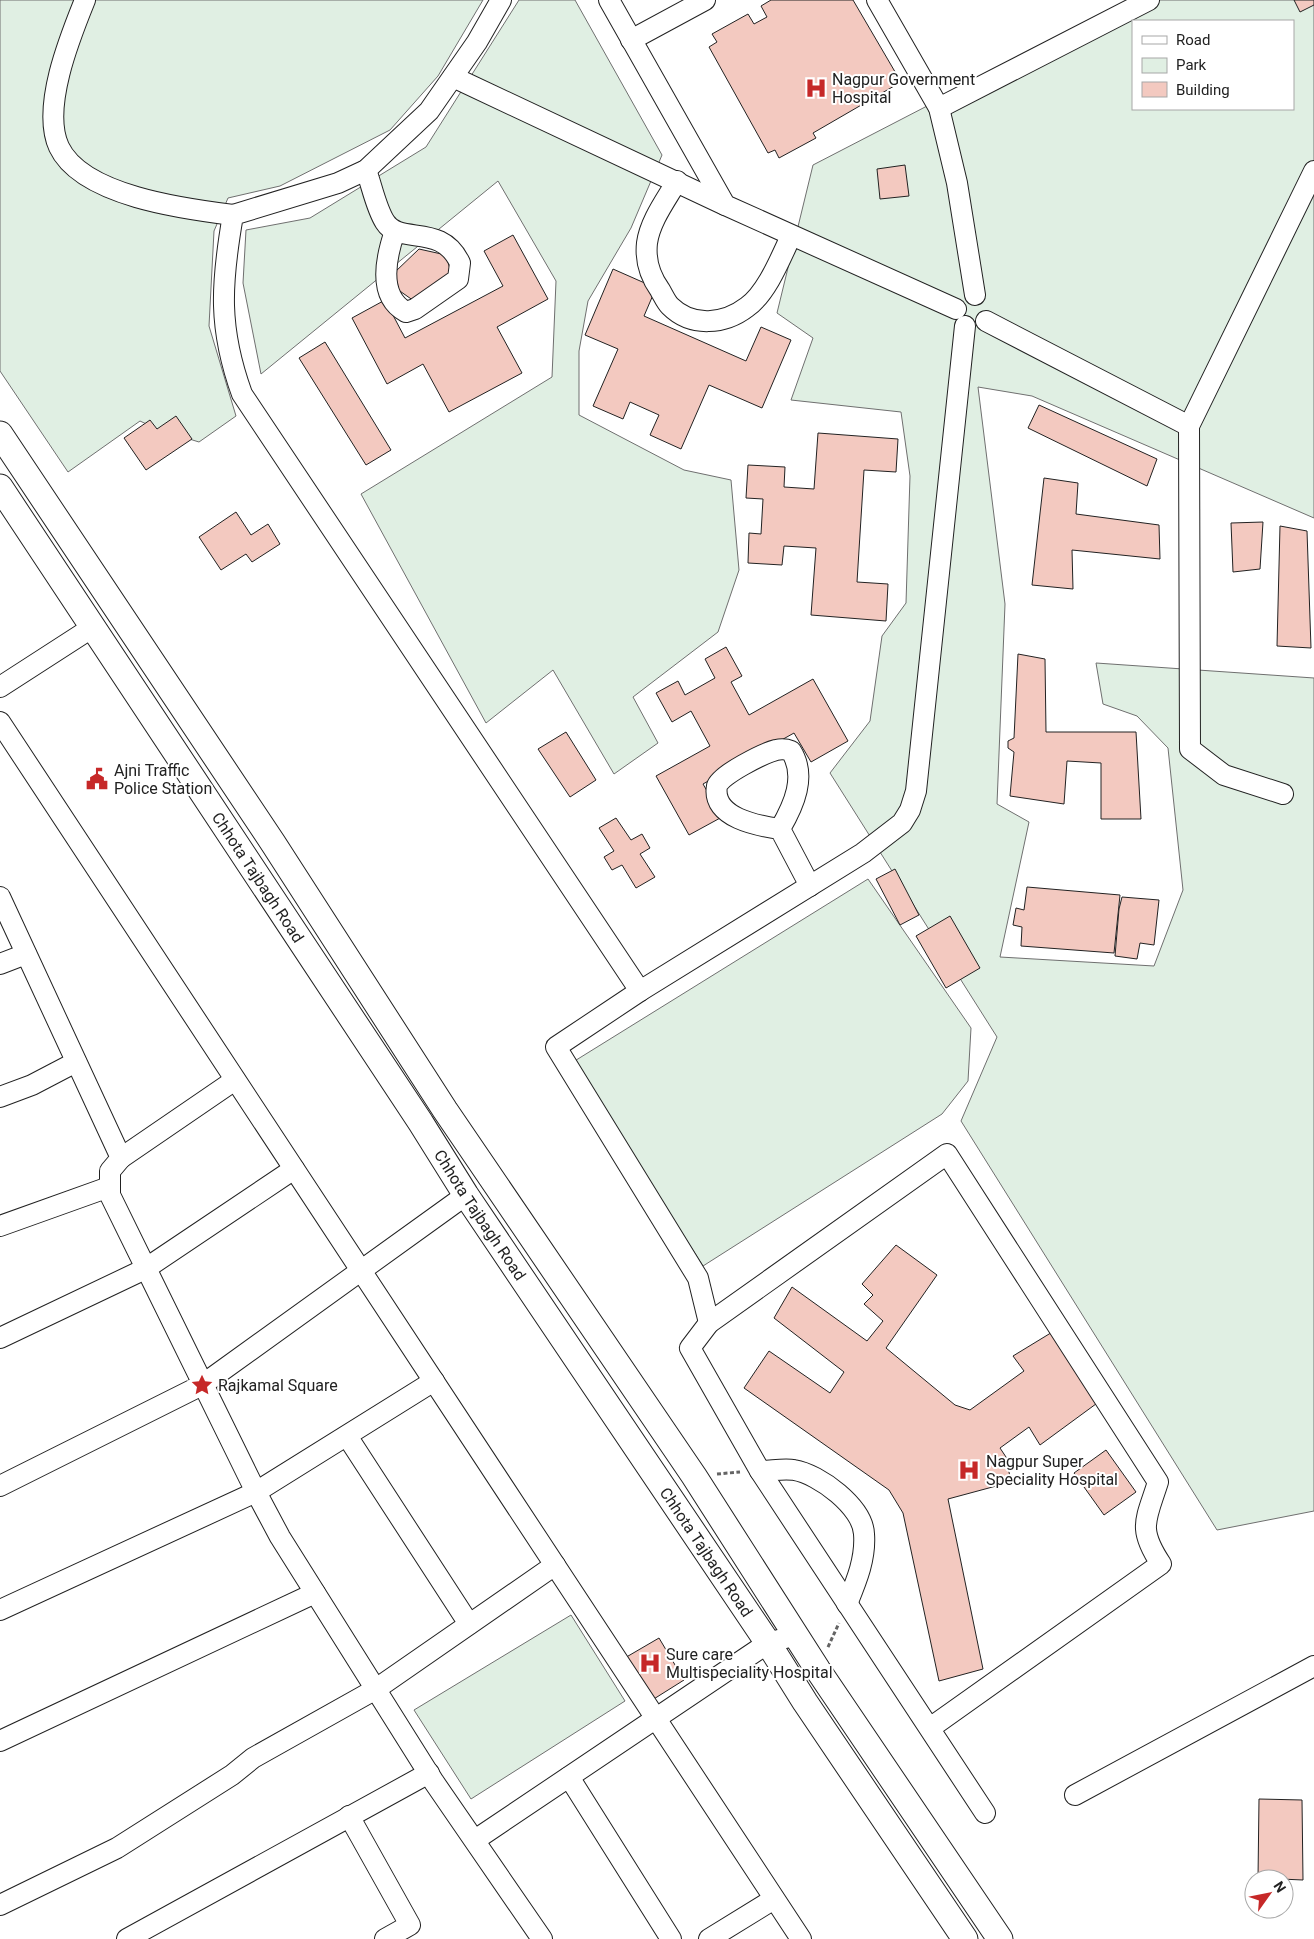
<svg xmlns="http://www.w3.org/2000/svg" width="1314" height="1939" font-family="Roboto,sans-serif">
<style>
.green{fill:#e0efe3;stroke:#6f6f6f;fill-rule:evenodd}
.building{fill:#f3c9c0;stroke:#222}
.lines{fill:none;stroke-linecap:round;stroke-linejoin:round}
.minor-casing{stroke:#222;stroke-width:22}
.major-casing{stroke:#222;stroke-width:27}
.path{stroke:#646464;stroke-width:3;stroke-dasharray:4 2.5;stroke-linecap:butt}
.minor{stroke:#fff;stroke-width:20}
.major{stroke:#fff;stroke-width:25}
.labels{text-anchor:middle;stroke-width:4;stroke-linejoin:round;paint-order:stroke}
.poi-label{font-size:16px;fill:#222;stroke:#fff;text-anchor:start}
.street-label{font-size:16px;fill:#222;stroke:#fff}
</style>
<rect width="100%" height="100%" fill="#fff"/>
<g class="green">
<polygon points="0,0 483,0 438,76 390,130 280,186 228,198 214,231 209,326 236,416 199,442 157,429 140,421 68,472 0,371"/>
<polygon points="519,0 575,0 662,155 631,228 588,301 579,351 579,415 684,470 731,480 739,570 718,632 633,697 658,743 614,774 553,670 486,723 361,494 552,377 556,281 498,181 261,374 243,283 246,230 310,218 426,147"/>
<path d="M 1132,0 L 1314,0 L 1314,518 L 1032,396 L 978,387 L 1005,604 L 997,804 L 1029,822 L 1000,957 L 1154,966 L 1183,890 L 1168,748 L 1137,716 L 1103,704 L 1096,663 L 1314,678 L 1314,1511 L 1217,1530 L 961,1121 L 997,1037 L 830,773 L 870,721 L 882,636 L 906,603 L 910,476 L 901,412 L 791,400 L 813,338 L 777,313 L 813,165 ZM 1133,21 L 1293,21 L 1293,109 L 1133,109 Z"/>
<polygon points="868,879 971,1028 968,1081 942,1114 703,1266 573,1062"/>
<polygon points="571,1615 625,1701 471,1799 414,1710"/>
</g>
<g class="building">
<polygon points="771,0 853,0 901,82 813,133 816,138 779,158 775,150 768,153 709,47 717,42 712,34 748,14 754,24 767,17 761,6"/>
<polygon points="1294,0 1314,0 1314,5 1300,12"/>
<polygon points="905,165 909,196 880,199 877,169"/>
<polygon points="513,235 548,299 497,327 522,373 449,412 423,364 387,384 352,318 385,300 405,338 503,286 484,251"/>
<polygon points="419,249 446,255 452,276 414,301 397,289 395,272"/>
<polygon points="613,269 656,288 644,316 746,361 761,327 791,340 762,408 709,385 681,449 650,435 659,415 630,402 623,419 593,406 618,349 585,335"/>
<polygon points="325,342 391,450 366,465 299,358"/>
<polygon points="1039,405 1157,459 1147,486 1028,428"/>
<polygon points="176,416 192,439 146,470 124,438 150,420 157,429"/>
<polygon points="818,433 898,439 896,472 864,470 857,582 888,584 886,621 811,615 816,548 784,546 782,565 748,563 749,533 761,534 763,499 746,498 748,465 785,467 784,487 814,489"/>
<polygon points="1044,478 1078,483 1076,514 1159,525 1160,559 1072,550 1073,589 1032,585"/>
<polygon points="236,512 251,535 268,524 280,544 252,562 246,554 221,570 199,537"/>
<polygon points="1263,522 1260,569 1233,572 1231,523"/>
<polygon points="1280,526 1307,531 1311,648 1277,646"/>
<polygon points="726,647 742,676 731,682 749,715 813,679 848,741 811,762 794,733 703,784 722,817 689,835 656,776 710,746 691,711 672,722 656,693 678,681 685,695 715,678 705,659"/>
<polygon points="1018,654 1045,659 1046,732 1136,732 1141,819 1101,819 1101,763 1067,761 1064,804 1010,796 1014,752 1008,748 1008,741 1014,738"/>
<polygon points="566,732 596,780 570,797 538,749"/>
<polygon points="616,818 631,840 642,834 650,848 640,854 655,877 636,888 622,865 612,870 604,857 614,851 599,828"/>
<polygon points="895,869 919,915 900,925 876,879"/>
<polygon points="1027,887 1120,895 1114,953 1021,946 1022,927 1013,925 1016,908 1024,910"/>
<polygon points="1122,897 1159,900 1154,945 1140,943 1137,959 1115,956 1119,909"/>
<polygon points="950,916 980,968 946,988 916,936"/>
<polygon points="896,1245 937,1275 886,1348 955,1405 970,1410 1024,1371 1013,1356 1054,1331 1100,1401 1040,1445 1029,1427 1000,1448 1006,1457 1011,1482 948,1499 983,1669 939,1681 903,1513 889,1490 744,1388 769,1351 830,1393 844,1372 774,1318 792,1287 867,1341 883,1321 864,1304 873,1295 862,1284"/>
<polygon points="1106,1450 1136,1492 1104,1515 1074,1473"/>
<polygon points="659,1638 684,1680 649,1702 623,1659"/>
<polygon points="1259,1799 1302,1800 1303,1880 1258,1878"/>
</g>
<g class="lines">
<g class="minor-casing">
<g id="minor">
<path d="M 85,0 C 70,37 41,108 59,147 C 82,196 185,209 233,215"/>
<path d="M 501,0 L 477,42 L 429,111 L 366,170 L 338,183 L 233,215 C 221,284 218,328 242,394 L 640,991"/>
<polyline points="609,0 725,205 956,309"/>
<polyline points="877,0 939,108 957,183 975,295"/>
<polyline points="631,40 705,0"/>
<polyline points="453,77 725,205"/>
<polyline points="939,108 1149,0"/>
<path d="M 366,170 C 372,186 376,208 385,222 C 400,246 441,222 460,263 L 458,279 L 415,309 L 406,312 C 377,296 386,257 395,231"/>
<path d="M 677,181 C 666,200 650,221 647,243 C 645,261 650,276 660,290 C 663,295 666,302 670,306 C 692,328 725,324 747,307 C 767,293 781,257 791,236"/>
<polyline points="986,321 1189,426"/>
<polyline points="0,687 93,627"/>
<polyline points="0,722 801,1939"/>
<polyline points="1283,794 1224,775 1190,749 1189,426 1314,171"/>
<path d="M 780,829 C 759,826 711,818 717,786 C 720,775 764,753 776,750 C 781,749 786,749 791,751 C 807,776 794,805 780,829 L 810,886"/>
<polyline points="0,897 121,1158 110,1171 110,1195 256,1492 280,1537 434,1782 542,1939"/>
<polyline points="0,964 26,954"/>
<polyline points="0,1097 32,1085 76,1062"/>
<polyline points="121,1158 235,1080"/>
<polyline points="0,1226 109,1187"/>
<polyline points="709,1323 698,1278 556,1047 640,991 863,853 902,823 910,810 916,791 965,326"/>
<polyline points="0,1338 145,1269 294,1169"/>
<polyline points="347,1436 469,1624"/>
<path d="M 760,1471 C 771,1471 784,1468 794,1470 C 819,1474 863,1507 864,1534 C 866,1559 856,1582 847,1604"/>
<polyline points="0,1486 202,1385 466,1195"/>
<polyline points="0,1610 256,1492 434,1381"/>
<path d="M 930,1728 L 1161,1564 C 1137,1528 1146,1520 1158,1482 L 947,1154 L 709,1323 L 690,1348 L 760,1471 L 985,1813"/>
<polyline points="0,1741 315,1593"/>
<polyline points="569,1777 671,1939"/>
<polyline points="1075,1795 1314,1666"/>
<polyline points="349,1816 410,1925 385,1939"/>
<polyline points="475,1840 768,1643 796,1635"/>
<polyline points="0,1905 117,1848 232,1775 253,1758 376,1689 555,1565"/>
<polyline points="127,1939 429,1773"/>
<polyline points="709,1939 774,1899"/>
</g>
</g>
<g class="major-casing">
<g id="major">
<polyline points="0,434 273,843 445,1110 694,1476 818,1670 1000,1939"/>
<path id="s1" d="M 0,487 L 421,1123 L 466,1195 L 768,1643 L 805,1702 L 965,1939"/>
</g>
</g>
<g class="path">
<polyline points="717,1474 740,1472"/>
<polyline points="828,1647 839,1623"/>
</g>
<use href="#minor" class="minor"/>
<use href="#major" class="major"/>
</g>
<defs>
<g id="hospital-bare" transform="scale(1.725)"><path d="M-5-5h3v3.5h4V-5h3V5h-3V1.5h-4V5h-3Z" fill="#c62828" stroke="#fff" stroke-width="2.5" paint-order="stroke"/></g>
<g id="civic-bare" transform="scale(1.725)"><path d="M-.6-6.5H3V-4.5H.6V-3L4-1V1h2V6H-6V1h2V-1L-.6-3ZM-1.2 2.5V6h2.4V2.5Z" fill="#c62828" stroke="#fff" stroke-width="2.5" paint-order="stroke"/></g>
<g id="sight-bare" transform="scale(1.725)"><path d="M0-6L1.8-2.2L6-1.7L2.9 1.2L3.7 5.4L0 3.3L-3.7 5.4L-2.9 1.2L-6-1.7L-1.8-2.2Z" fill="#c62828" stroke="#fff" stroke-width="2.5" paint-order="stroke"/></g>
</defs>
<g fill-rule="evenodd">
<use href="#hospital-bare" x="816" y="88"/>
<use href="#civic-bare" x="97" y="779"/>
<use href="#sight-bare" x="202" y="1385"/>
<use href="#hospital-bare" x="969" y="1470"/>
<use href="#hospital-bare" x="650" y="1663"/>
</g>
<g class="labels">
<g class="poi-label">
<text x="832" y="85">Nagpur Government<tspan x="832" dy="18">Hospital</tspan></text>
<text x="114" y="776">Ajni Traffic<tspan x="114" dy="18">Police Station</tspan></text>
<text x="218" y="1391">Rajkamal Square</text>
<text x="986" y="1467">Nagpur Super<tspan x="986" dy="18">Speciality Hospital</tspan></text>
<text x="666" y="1660">Sure care<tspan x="666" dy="18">Multispeciality Hospital</tspan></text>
</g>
<g class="street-label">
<text dy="6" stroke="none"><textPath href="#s1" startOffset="468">Chhota Tajbagh Road</textPath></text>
<text dy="6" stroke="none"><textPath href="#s1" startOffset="872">Chhota Tajbagh Road</textPath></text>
<text dy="6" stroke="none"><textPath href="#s1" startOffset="1278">Chhota Tajbagh Road</textPath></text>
</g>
</g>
<rect x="1132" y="20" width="162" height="90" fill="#ffffff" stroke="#a7a7a7"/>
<rect x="1142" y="36" width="25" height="8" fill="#ffffff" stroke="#a7a7a7"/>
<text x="1176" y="45" font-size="15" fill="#222222">Road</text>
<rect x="1142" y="58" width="25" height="15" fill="#e0efe3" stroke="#a7a7a7"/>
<text x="1176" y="70" font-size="15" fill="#222222">Park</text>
<rect x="1142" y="82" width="25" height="15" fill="#f3c9c0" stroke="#a7a7a7"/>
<text x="1176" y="95" font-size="15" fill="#222222">Building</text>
<g transform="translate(1269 1894) rotate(57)"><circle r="24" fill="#ffffff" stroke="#a7a7a7"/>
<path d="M0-4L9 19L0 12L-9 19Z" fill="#c62828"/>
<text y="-8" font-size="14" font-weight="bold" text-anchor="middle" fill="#222222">N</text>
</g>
</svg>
